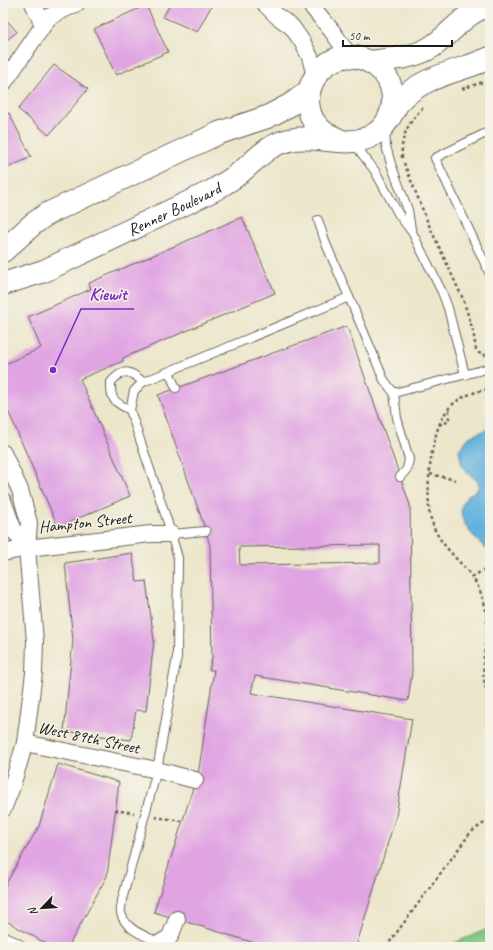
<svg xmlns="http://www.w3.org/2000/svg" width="493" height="950" font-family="Caveat,sans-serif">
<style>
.green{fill:#7dc784;stroke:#4c7250}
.water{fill:#62b2dd;stroke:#3f677c}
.building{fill:#e0a4e3;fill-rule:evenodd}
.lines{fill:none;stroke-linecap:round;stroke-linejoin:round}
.lane-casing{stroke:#656359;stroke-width:10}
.street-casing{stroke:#656359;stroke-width:18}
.secondary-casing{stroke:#656359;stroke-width:24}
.path{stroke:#656359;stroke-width:2.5;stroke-dasharray:3 3;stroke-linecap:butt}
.lane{stroke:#fff;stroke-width:8}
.street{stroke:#fff;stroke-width:16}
.secondary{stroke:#fff;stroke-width:22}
.labels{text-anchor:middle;stroke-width:3;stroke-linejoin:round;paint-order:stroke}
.street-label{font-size:17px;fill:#1c1c1c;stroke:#f7f3e8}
.leader{fill:none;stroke:#7b2cbf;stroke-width:1.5}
.callout-dot{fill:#7b2cbf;stroke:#f7f3e8;stroke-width:1.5}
.callout-label{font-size:18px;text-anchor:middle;font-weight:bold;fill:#7b2cbf;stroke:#f7f3e8;stroke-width:3;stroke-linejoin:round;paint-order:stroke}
</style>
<rect width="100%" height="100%" fill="#f7f3e8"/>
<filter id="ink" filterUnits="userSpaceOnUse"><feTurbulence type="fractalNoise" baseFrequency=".025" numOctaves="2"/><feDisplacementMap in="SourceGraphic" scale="8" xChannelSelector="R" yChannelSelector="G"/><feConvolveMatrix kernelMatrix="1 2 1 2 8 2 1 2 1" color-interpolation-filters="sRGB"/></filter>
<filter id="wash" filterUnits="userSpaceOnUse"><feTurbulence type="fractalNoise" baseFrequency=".012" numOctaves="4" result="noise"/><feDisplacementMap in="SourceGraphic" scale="16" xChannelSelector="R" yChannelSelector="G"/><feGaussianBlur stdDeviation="0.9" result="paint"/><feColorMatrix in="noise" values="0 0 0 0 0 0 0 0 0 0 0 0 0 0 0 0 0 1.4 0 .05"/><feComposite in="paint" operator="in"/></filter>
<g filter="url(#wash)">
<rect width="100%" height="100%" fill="#ece6cb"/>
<polygon class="green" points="490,928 490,947 445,947"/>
<path class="water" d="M 490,428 L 490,553 C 477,539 449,517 467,497 C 471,493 476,491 479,487 L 478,482 L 462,467 L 459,450 L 469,437 Z"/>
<g id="blocks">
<g class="building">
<polygon points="171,3 213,3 197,32 163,17"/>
<polygon points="146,5 168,52 116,75 94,29"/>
<polygon points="3,16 17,32 3,43"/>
<polygon points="54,65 88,89 49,135 18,109"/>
<polygon points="9,113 31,157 3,170 3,116"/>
<polygon points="242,217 275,293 123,358 123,361 80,379 130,496 58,527 3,399 3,365 41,348 28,317 91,289 89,283"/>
<path d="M 347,326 L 410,505 L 412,672 L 408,701 L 255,676 L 251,693 L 412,719 L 396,816 L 356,947 L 268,947 L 154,912 L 199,769 L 214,670 L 209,670 L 212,658 L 210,546 L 206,531 L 158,395 ZM 380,545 L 380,563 L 240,565 L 239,547 Z"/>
<polygon points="132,553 137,582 146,581 154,640 146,711 136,710 131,740 64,731 73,640 65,563"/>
<polygon points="58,764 119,782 107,876 68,947 52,947 3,919 3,889 39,826"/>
</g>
</g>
</g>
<g filter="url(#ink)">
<use href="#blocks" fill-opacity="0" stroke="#656359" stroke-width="1"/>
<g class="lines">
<g class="lane-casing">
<g id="lane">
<polyline points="385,128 386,146 391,164 408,210 411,229"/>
<polyline points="490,131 435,158 490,274"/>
<polyline points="353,142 375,171 399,215 412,232 442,292 448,308 465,375"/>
<polyline points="318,220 326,244 349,297"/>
<polyline points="169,372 176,388"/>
<polyline points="394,393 397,418 409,459 407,469 400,477"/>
<path d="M 130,410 C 115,402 110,401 111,382 C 123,368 130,370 143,382"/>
<polyline points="171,534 206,531"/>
<path d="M 160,943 C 146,936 125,930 121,913 C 120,909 122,904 122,900 L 157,770 L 177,657 L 178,558 L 167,520 L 130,410 L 134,391 L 143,382 L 349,297 L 384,380 L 394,393 L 490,368"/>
</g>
</g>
<g class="street-casing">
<g id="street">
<polyline points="33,3 43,25"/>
<polyline points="264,3 277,16 292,27 303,43 310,57 315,76"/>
<polyline points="309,3 332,31 350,57"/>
<polyline points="3,84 49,17 77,3"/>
<polyline points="3,453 20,490 29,523 27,548 35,641 34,673 25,743 11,789 3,809"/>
<polyline points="3,501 14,531 27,548"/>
<polyline points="3,553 27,548 151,534 171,534"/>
<polyline points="25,743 157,770 195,780"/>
<polyline points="3,940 17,947"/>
<polyline points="158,947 160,943 170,937 177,919"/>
</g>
</g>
<g class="secondary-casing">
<g id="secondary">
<path d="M 370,62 C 392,59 415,58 433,46 C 446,37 456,25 468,16 C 475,11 483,7 490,4"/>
<path d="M 390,117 C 393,112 396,105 400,101 C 424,75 459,72 490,58"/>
<polyline points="3,251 33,224 47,214 219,133 267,117 290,105 309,91"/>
<path id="s1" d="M 3,284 L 44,271 L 212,191 C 222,185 233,179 242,171 C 258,158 268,145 289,140 C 317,133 348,150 373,135 C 386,128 394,112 393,97 C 392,85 386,73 376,66 C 327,31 283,103 325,133 C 330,136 336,138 341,141"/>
</g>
</g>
<g class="path">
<polyline points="462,89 486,81"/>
<path d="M 402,158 C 400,136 409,122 424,106"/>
<polyline points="404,163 428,223 463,299 473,331 476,349 479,353 485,355 485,358"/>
<path d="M 488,379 L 489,389 C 474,392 460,396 449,408 C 431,428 427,481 429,507 C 429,514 432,522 434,528 C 442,546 457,558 469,573 C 477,583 482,594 485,606 C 493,637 474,666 490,699"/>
<polyline points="439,425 447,422 449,420 449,408"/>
<polyline points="430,474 456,480"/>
<polyline points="472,577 490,566"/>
<polyline points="483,664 490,664"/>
<polyline points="3,703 5,703"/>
<polyline points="115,810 134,813"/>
<polyline points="155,817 182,821"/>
<polyline points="386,947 471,832 490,819"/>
</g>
<use href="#lane" class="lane"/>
<use href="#street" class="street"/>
<use href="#secondary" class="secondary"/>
</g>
</g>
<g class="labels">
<g class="street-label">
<text dy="6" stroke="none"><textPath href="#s1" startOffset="187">Renner Boulevard</textPath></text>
<text transform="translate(85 522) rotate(-6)" y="6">Hampton Street</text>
<text transform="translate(89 737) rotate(12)" y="6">West 89th Street</text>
</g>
</g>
<path class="leader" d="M53 370L81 309H134"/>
<circle class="callout-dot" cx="53" cy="370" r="4"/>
<g class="callout-label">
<text x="108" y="300">Kiewit</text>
</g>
<rect width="493" height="950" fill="none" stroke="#f7f3e8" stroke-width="16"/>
<g transform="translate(42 908) rotate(245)" stroke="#f7f3e8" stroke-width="3" paint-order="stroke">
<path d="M0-3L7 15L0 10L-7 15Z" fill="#1c1c1c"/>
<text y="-6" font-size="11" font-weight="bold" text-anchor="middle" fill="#1c1c1c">N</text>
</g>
<path d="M343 40v6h109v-6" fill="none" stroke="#1c1c1c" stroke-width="2"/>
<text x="349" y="40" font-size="12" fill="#1c1c1c" stroke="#f7f3e8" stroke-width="3" paint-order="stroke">50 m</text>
</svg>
